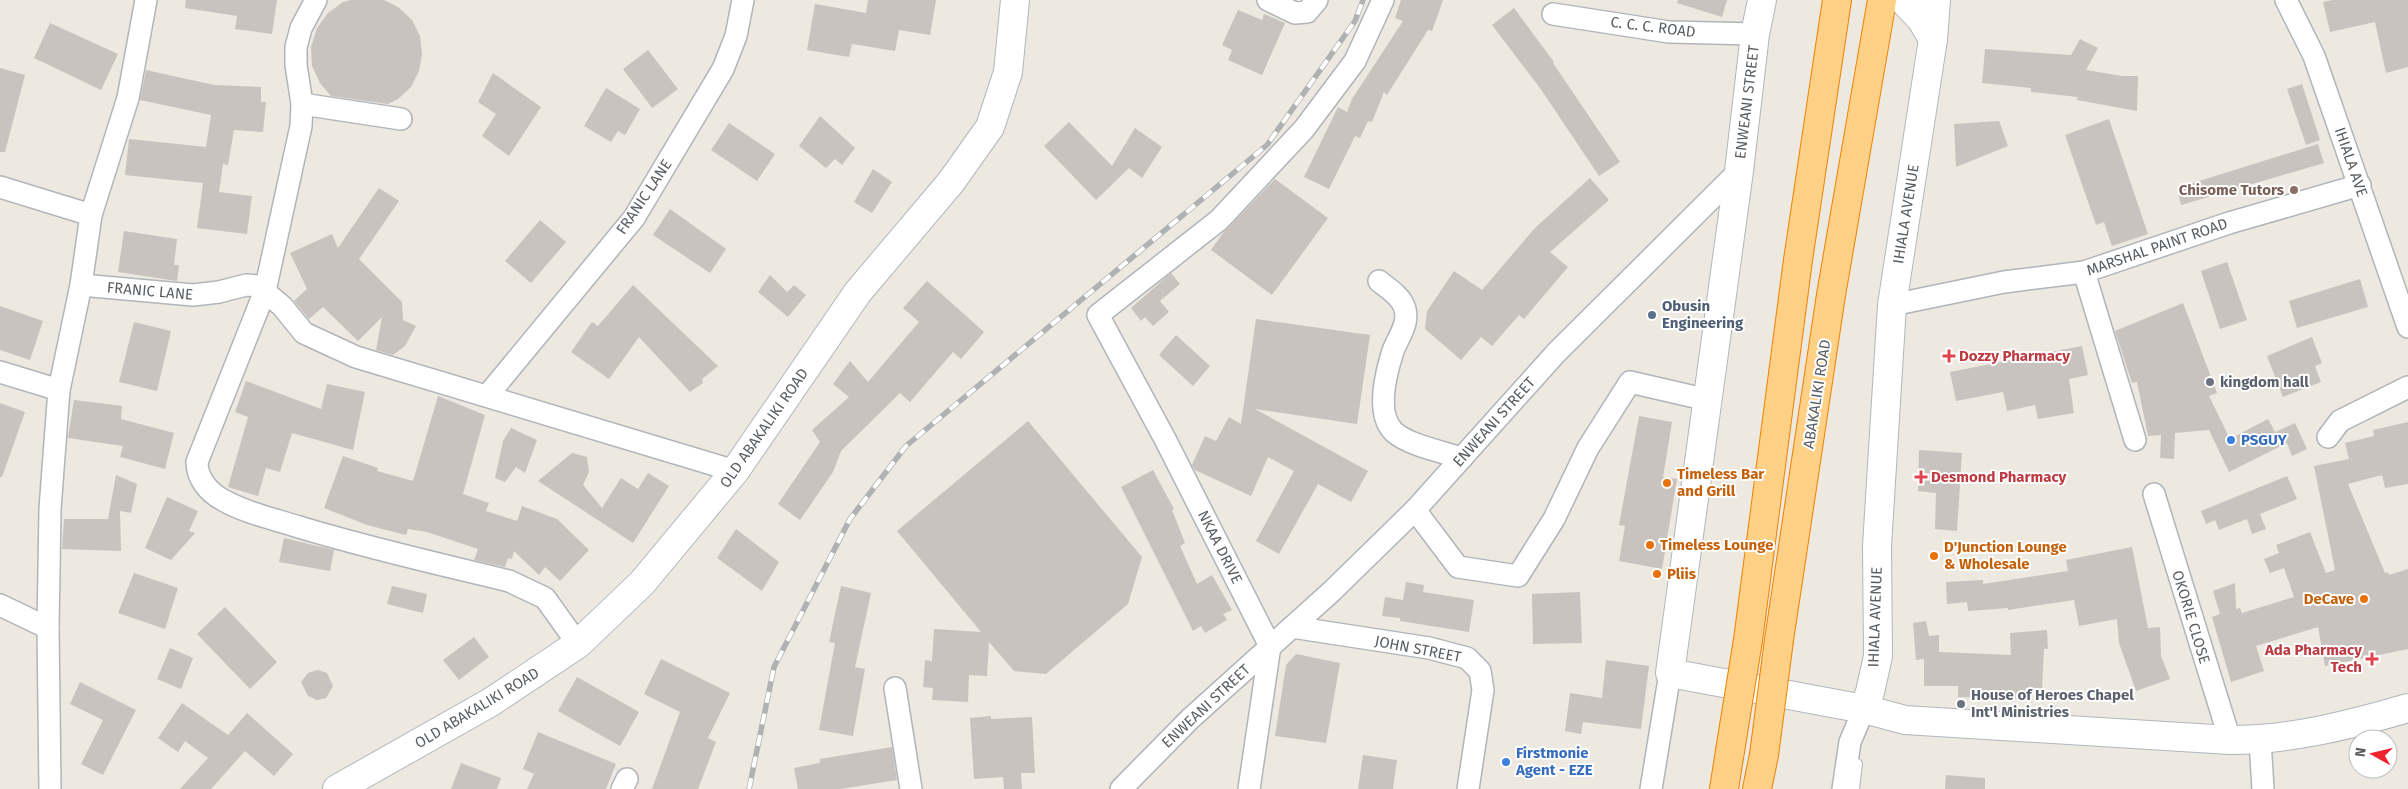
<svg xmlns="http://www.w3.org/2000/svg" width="2408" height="789" font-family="'Fira Sans',sans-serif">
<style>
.building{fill:#c8c3be}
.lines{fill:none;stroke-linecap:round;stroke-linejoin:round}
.lane-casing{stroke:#b1b5b9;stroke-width:12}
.street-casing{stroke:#b1b5b9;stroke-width:24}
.secondary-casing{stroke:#b2b7bc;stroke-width:30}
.highway-casing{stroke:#ed8300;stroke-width:30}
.lane{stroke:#fff;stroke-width:10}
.street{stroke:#fff;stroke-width:21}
.secondary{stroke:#fff;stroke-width:28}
.highway{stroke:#ffd085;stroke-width:28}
.rail-casing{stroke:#b0b1b2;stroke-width:5.5}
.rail{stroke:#fff;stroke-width:4;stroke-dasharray:11;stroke-linecap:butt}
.highway-bridge-casing{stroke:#ed8300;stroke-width:30;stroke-linecap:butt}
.highway-bridge{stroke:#ffd085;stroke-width:28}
.education-dot{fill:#8d6e63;stroke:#fff;stroke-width:2}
.service-dot{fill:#5c6f8a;stroke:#fff;stroke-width:2}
.health-dot{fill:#e0444e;stroke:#fff;stroke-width:2}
.worship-dot{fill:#6b7280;stroke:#fff;stroke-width:2}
.shop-dot{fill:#3f7fe0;stroke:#fff;stroke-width:2}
.food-dot{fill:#e8710a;stroke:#fff;stroke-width:2}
.labels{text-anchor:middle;stroke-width:4;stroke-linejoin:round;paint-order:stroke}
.street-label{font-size:15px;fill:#595e62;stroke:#fff}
.education-label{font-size:15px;font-weight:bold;fill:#785e54;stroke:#fff;text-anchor:end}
.service-label{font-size:15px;font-weight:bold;fill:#4e5e75;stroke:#fff;text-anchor:start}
.health-label{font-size:15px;font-weight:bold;fill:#be3a42;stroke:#fff;text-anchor:start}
.worship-label{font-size:15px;font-weight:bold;fill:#5b616d;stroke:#fff;text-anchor:start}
.shop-label{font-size:15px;font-weight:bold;fill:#366cbe;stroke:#fff;text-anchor:start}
.food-label{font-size:15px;font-weight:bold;fill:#c56008;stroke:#fff;text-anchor:start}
</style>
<rect width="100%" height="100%" fill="#ede8e0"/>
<g class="building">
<polygon points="186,0 277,0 272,34 235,29 237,16 185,8"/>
<polygon points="351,0 384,0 398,7 412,20 420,36 422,54 419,71 411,87 398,99 388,104 331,96 320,83 312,66 311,47 317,28 328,13 343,2"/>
<polygon points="868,0 936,0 930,35 899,30 895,51 852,44 849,57 807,50 815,4 866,13"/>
<polygon points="1401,0 1443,0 1432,31 1428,30 1387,95 1384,92 1372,122 1368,121 1360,138 1355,136 1329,189 1304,177 1338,107 1347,112 1352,99 1403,21 1395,18"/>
<polygon points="1678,0 1727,0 1722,17 1677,3"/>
<polygon points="2333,0 2408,0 2408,67 2386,73 2375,22 2330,32 2323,2"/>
<polygon points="1514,8 1554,62 1553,63 1620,162 1599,176 1540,88 1492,25"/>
<polygon points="1238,10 1262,20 1264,14 1285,23 1262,75 1228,60 1232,50 1222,45"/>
<polygon points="50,23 118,54 101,90 34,58"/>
<polygon points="2080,39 2098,48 2086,70 2122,76 2138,76 2137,111 2077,100 2078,97 2031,92 2031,88 1982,83 1985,49 2071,55"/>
<polygon points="648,50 678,89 652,108 623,69"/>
<polygon points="0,68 25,75 5,152 0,152"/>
<polygon points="146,70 214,85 261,87 261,102 266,102 263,132 234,130 228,165 223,164 219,192 252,196 247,234 197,228 203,183 125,175 129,139 206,147 211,115 140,100"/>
<polygon points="493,73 541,107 509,156 482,136 496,114 478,102"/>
<polygon points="2302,84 2320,140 2306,145 2287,89"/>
<polygon points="606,88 640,109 625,135 618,131 611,142 584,126"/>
<polygon points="820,116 855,148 842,165 835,159 826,168 799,146"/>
<polygon points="2109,119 2148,234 2112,246 2104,222 2096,225 2065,135"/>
<polygon points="1999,121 2008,146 1956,167 1954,124"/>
<polygon points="1069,122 1112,166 1135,128 1162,147 1142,178 1129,168 1096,200 1044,146"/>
<polygon points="729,123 775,154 757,181 711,150"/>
<polygon points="2318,144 2324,163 2181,205 2177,188"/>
<polygon points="873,169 892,182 872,213 854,202"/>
<polygon points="1590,178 1609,200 1550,252 1568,267 1524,319 1519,315 1492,346 1481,337 1461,360 1425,329 1427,311 1454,271 1482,290 1535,228"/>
<polygon points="1275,179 1328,218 1272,295 1211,250 1223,233"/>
<polygon points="379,188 399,201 359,259 402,302 403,320 416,326 405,346 393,355 376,350 382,317 358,341 323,307 309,319 294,301 307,289 290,253 332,234 338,248"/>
<polygon points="670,209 726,249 710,273 653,235"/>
<polygon points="540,220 566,242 531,283 505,261"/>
<polygon points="124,231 177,239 174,265 179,265 177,281 118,272"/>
<polygon points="2227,262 2247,320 2220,329 2201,271"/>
<polygon points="1171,273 1180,284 1160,301 1169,312 1153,326 1145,317 1141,321 1131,308"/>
<polygon points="770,275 787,292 794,285 806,295 788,317 758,292"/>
<polygon points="2360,279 2368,307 2297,328 2289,301"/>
<polygon points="927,281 984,332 961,359 953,352 910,402 900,393 841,451 833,472 800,520 778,504 820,442 812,430 849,397 833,384 850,361 868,382 919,322 903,308"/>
<polygon points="633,285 718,366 702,379 703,383 690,392 639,337 609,379 571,352 592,322 598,326"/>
<polygon points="2183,303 2217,393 2209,396 2230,439 2268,419 2275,432 2295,423 2307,449 2292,456 2287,443 2229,472 2209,430 2175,433 2174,459 2160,458 2161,435 2148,436 2137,382 2132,383 2115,331"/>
<polygon points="0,306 43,321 30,360 0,350"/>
<polygon points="1256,319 1370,335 1357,424 1255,409 1368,471 1351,502 1318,484 1279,554 1256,541 1294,471 1268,457 1251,496 1195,470 1192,465 1205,436 1216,441 1229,417 1241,424"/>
<polygon points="134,322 171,331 157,391 119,382"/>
<polygon points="1176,335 1210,366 1193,386 1159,355"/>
<polygon points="2312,337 2322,363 2315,366 2321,382 2283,397 2267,356"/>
<polygon points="2082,346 2088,375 2069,379 2074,413 2038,419 2035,405 2007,411 2003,392 1956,401 1950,372"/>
<polygon points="246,381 321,409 327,384 365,392 353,450 292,433 280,472 266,468 258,496 228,487 248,417 235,412"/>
<polygon points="438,396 485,415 463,494 489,503 486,511 517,521 522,506 557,519 589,550 560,581 545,567 539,575 514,551 512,559 508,558 505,567 474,560 478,549 427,532 408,529 406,535 367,525 324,508 343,456 378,468 377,471 413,481"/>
<polygon points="74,400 122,406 121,419 174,433 165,469 120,457 123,446 68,438"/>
<polygon points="0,403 25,412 2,477 0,477"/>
<polygon points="1639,416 1672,422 1663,477 1677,479 1662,569 1619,561 1625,526 1619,525"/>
<polygon points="1028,421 1142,557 1128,604 1046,674 1014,671 989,642 987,676 969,675 968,702 932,700 933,688 923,687 925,660 932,661 934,629 981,632 897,531"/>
<polygon points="2408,422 2408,484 2385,488 2382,475 2348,484 2385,573 2388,572 2389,575 2408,569 2408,649 2325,666 2318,627 2256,646 2264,671 2231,682 2212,617 2220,614 2213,591 2235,583 2236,609 2240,608 2242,613 2294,597 2284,568 2270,573 2264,559 2279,553 2276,545 2310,532 2326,573 2335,570 2314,466 2349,459 2345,443 2374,436 2373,430"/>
<polygon points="511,428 537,440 525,473 516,467 505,482 495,478 503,441"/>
<polygon points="1919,450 1962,453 1957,531 1935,529 1936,493 1918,491"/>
<polygon points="572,453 587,457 589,472 583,485 602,508 621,478 638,489 648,473 669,486 633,543 538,481"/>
<polygon points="1153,470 1174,509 1172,510 1185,543 1180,546 1197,584 1212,575 1232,610 1223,614 1227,620 1205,633 1201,626 1193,631 1121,487"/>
<polygon points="116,475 137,484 131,513 120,511 121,551 62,549 64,519 108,519"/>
<polygon points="2287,476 2297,499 2260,514 2266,529 2252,534 2247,519 2219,530 2215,520 2206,524 2201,511"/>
<polygon points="167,497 198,511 189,531 195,533 171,560 145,548"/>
<polygon points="736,529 779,562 762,591 717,558"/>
<polygon points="284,538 334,550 330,571 279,562"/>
<polygon points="2132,547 2148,628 2160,627 2161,656 2170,679 2136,691 2119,643 2117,619 2079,626 2074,600 2008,610 2008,608 1968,611 1967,602 1947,604 1946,582 1983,580 1983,584 2068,571 2066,560"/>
<polygon points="134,573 178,588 165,629 118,613"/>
<polygon points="1406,582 1424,585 1423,592 1474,600 1469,632 1400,621 1400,618 1382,616 1385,597 1403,600"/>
<polygon points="392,586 427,594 423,613 387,604"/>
<polygon points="841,586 871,593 855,667 865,669 853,736 819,730 835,643 829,642"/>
<polygon points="1580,592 1582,643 1533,644 1532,594"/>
<polygon points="225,607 277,662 250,689 197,634"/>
<polygon points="1926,621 1929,636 1939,635 1939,652 2011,655 2010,633 2047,630 2048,649 2044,649 2042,689 2026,688 2025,699 1958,697 1958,686 1924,686 1924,659 1916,660 1913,623"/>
<polygon points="474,637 489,657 459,680 443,660"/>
<polygon points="170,648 193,658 181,689 157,679"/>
<polygon points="1296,654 1340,663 1326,743 1275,736 1286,665"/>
<polygon points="661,659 730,693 708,738 716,742 698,789 652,789 680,712 644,694"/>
<polygon points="1606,660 1649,666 1641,729 1583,722 1581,734 1565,731 1570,693 1602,698"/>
<polygon points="318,670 327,673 333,686 326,698 317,700 308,696 301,682 308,673"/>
<polygon points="577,677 639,712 620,746 558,711"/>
<polygon points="80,682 136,710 103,775 81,764 103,720 70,704"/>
<polygon points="182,703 228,735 247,713 293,754 274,776 245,751 211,789 180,789 208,758 185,741 178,752 158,738"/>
<polygon points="991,716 991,719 1032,717 1035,773 1021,773 1022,789 1004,789 1003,777 974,779 970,718"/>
<polygon points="538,732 616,764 606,789 527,789 534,774 523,769"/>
<polygon points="892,747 897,780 840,789 798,789 794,768 820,763 820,759"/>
<polygon points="1363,755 1397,760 1393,789 1358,789"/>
<polygon points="461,763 501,778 497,789 451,789"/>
<polygon points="1946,775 1985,778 1985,789 1945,789"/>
</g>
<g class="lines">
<g class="lane-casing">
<polyline id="lane" points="1854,789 1857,764"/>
</g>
<g class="street-casing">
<g id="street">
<path d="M 316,0 L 301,28 L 296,47 L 296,65 L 302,104 L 301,126 L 265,291 L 197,462 C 197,478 208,492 223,500 C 246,513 274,519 299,527 C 368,548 439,564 509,581 L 545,598 L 578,644"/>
<polyline points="1268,0 1295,13 1307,12 1317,0"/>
<polyline points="2286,0 2314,56 2408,327"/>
<polyline points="1553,14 1669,32 1755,34"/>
<polyline points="302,104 401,119"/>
<polyline points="0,187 91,215"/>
<polyline points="2084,272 2135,440"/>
<path d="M 1379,281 C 1387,288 1398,294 1403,304 C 1412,321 1398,337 1393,351 C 1386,373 1375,414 1394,432 C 1408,445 1443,452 1462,458"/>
<polyline points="81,285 193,295 219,292 246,285 258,286 282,306 304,333 356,357 735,471"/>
<polyline points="1892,305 2004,282 2084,272 2229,223 2360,185"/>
<polyline points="0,372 59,390"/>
<polyline points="487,396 634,218 723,69 736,36 743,0"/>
<polyline points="2328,437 2340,421 2408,387"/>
<polyline points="2154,494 2230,740"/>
<polyline points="1415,510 1458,567 1518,576 1554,519 1588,448 1630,382 1708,400"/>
<polyline points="0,605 48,628"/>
<polyline points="1292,627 1429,648 1467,658 1480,671 1483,690 1468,789"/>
<polyline points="895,688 911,789"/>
<polyline points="2260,740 2263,789"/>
<polyline points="50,789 48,628 50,509 59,390 81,285 91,215 128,98 146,0"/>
<polyline points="622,789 627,779"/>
<polyline points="1121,789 1190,719 1331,592 1415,510 1556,353 1739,171"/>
<polyline points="1249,789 1270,646 1165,439 1098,315 1219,220 1304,129 1355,61 1383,0"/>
<polyline points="1651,789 1670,673"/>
<polyline points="1843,789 1850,742 1864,709"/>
</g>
</g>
<g class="secondary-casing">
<g id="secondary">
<path d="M 1762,0 L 1755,34 L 1739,171 L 1670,673 L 1864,709 L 1905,720 L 2230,740 C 2291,740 2350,725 2408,708"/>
<polyline points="1903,0 1921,19 1933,39"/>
<polyline points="1864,709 1870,692 1878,656 1877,546 1892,305 1933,39 1936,0"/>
<polyline points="337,789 491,702 578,644 642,583 735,471 858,292 951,182 990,127 1008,72 1015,0"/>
</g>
</g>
<g class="highway-casing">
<g id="highway">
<polyline points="1748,640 1798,260 1837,0"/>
<polyline points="1779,640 1831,295 1882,0"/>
<polyline points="1724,789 1730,751"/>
<polyline points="1757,789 1764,755"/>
</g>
</g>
<use href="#lane" class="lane"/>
<use href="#street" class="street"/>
<use href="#secondary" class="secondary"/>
<use href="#highway" class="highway"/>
<g class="rail-casing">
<polyline id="rail" points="749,789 774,667 850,519 906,446 1267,145 1355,21 1363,0"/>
</g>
<use href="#rail" class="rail"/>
<g class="highway-bridge-casing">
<g id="highway-bridge">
<polyline points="1730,751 1748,640"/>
<polyline points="1764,755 1779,640"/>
</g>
</g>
<use href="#highway-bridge" class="highway-bridge"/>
</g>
<circle class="education-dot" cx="2294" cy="190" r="5"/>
<circle class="service-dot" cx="1652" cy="315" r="5"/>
<g class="health-dot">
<path d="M1946.5 348.5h5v5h5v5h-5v5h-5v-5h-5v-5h5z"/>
<path d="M1918.5 469.5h5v5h5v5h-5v5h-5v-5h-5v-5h5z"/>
<path d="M2369.5 651.5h5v5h5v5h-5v5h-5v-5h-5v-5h5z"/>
</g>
<g class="worship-dot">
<circle cx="2210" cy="382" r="5"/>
<circle cx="1961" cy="704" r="5"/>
</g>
<g class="shop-dot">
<circle cx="2231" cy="440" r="5"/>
<circle cx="1506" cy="762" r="5"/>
</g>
<g class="food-dot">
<circle cx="1667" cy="483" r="5"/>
<circle cx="1650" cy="545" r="5"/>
<circle cx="1934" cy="556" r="5"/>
<circle cx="1657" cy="574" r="5"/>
<circle cx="2364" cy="599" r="5"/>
</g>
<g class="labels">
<g class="street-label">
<text transform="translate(1653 27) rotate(7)" y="5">C. C. C. ROAD</text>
<text transform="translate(1747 102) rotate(-83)" y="5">ENWEANI STREET</text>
<text transform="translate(2351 162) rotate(71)" y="5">IHIALA AVE</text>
<text transform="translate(644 197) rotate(-56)" y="5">FRANIC LANE</text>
<text transform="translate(1906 214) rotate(-81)" y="5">IHIALA AVENUE</text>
<text transform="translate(2157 247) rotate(-19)" y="5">MARSHAL PAINT ROAD</text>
<text transform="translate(150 291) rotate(5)" y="5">FRANIC LANE</text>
<text transform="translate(1817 394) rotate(-81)" y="5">ABAKALIKI ROAD</text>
<text transform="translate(1494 422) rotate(-48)" y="5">ENWEANI STREET</text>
<text transform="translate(764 428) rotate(-55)" y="5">OLD ABAKALIKI ROAD</text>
<text transform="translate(1220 547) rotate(63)" y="5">NKAA DRIVE</text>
<text transform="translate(1875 617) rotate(-88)" y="5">IHIALA AVENUE</text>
<text transform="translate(2191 617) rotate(73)" y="5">OKORIE CLOSE</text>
<text transform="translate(1418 649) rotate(11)" y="5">JOHN STREET</text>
<text transform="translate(1206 706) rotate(-43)" y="5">ENWEANI STREET</text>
<text transform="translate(477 708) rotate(-31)" y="5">OLD ABAKALIKI ROAD</text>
</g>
<g class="education-label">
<text x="2284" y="195">Chisome Tutors</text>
</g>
<g class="service-label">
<text x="1662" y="311">Obusin<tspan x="1662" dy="17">Engineering</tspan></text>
</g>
<g class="health-label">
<text x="1959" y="361">Dozzy Pharmacy</text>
<text x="1931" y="482">Desmond Pharmacy</text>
<text x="2362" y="655" text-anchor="end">Ada Pharmacy<tspan x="2362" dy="17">Tech</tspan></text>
</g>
<g class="worship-label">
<text x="2220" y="387">kingdom hall</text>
<text x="1971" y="700">House of Heroes Chapel<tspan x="1971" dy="17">Int'l Ministries</tspan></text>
</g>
<g class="shop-label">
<text x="2241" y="445">PSGUY</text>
<text x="1516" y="758">Firstmonie<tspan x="1516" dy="17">Agent - EZE</tspan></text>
</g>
<g class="food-label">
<text x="1677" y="479">Timeless Bar<tspan x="1677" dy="17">and Grill</tspan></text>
<text x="1660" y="550">Timeless Lounge</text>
<text x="1944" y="552">D'Junction Lounge<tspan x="1944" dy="17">&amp; Wholesale</tspan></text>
<text x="1667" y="579">Pliis</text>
<text x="2354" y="604" text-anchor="end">DeCave</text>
</g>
</g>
<g transform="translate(2373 754) rotate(278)"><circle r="24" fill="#ffffff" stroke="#bdbfc0"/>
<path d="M0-4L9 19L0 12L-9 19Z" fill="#ef2430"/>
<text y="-8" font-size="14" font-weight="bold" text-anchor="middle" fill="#595e62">N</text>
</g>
</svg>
